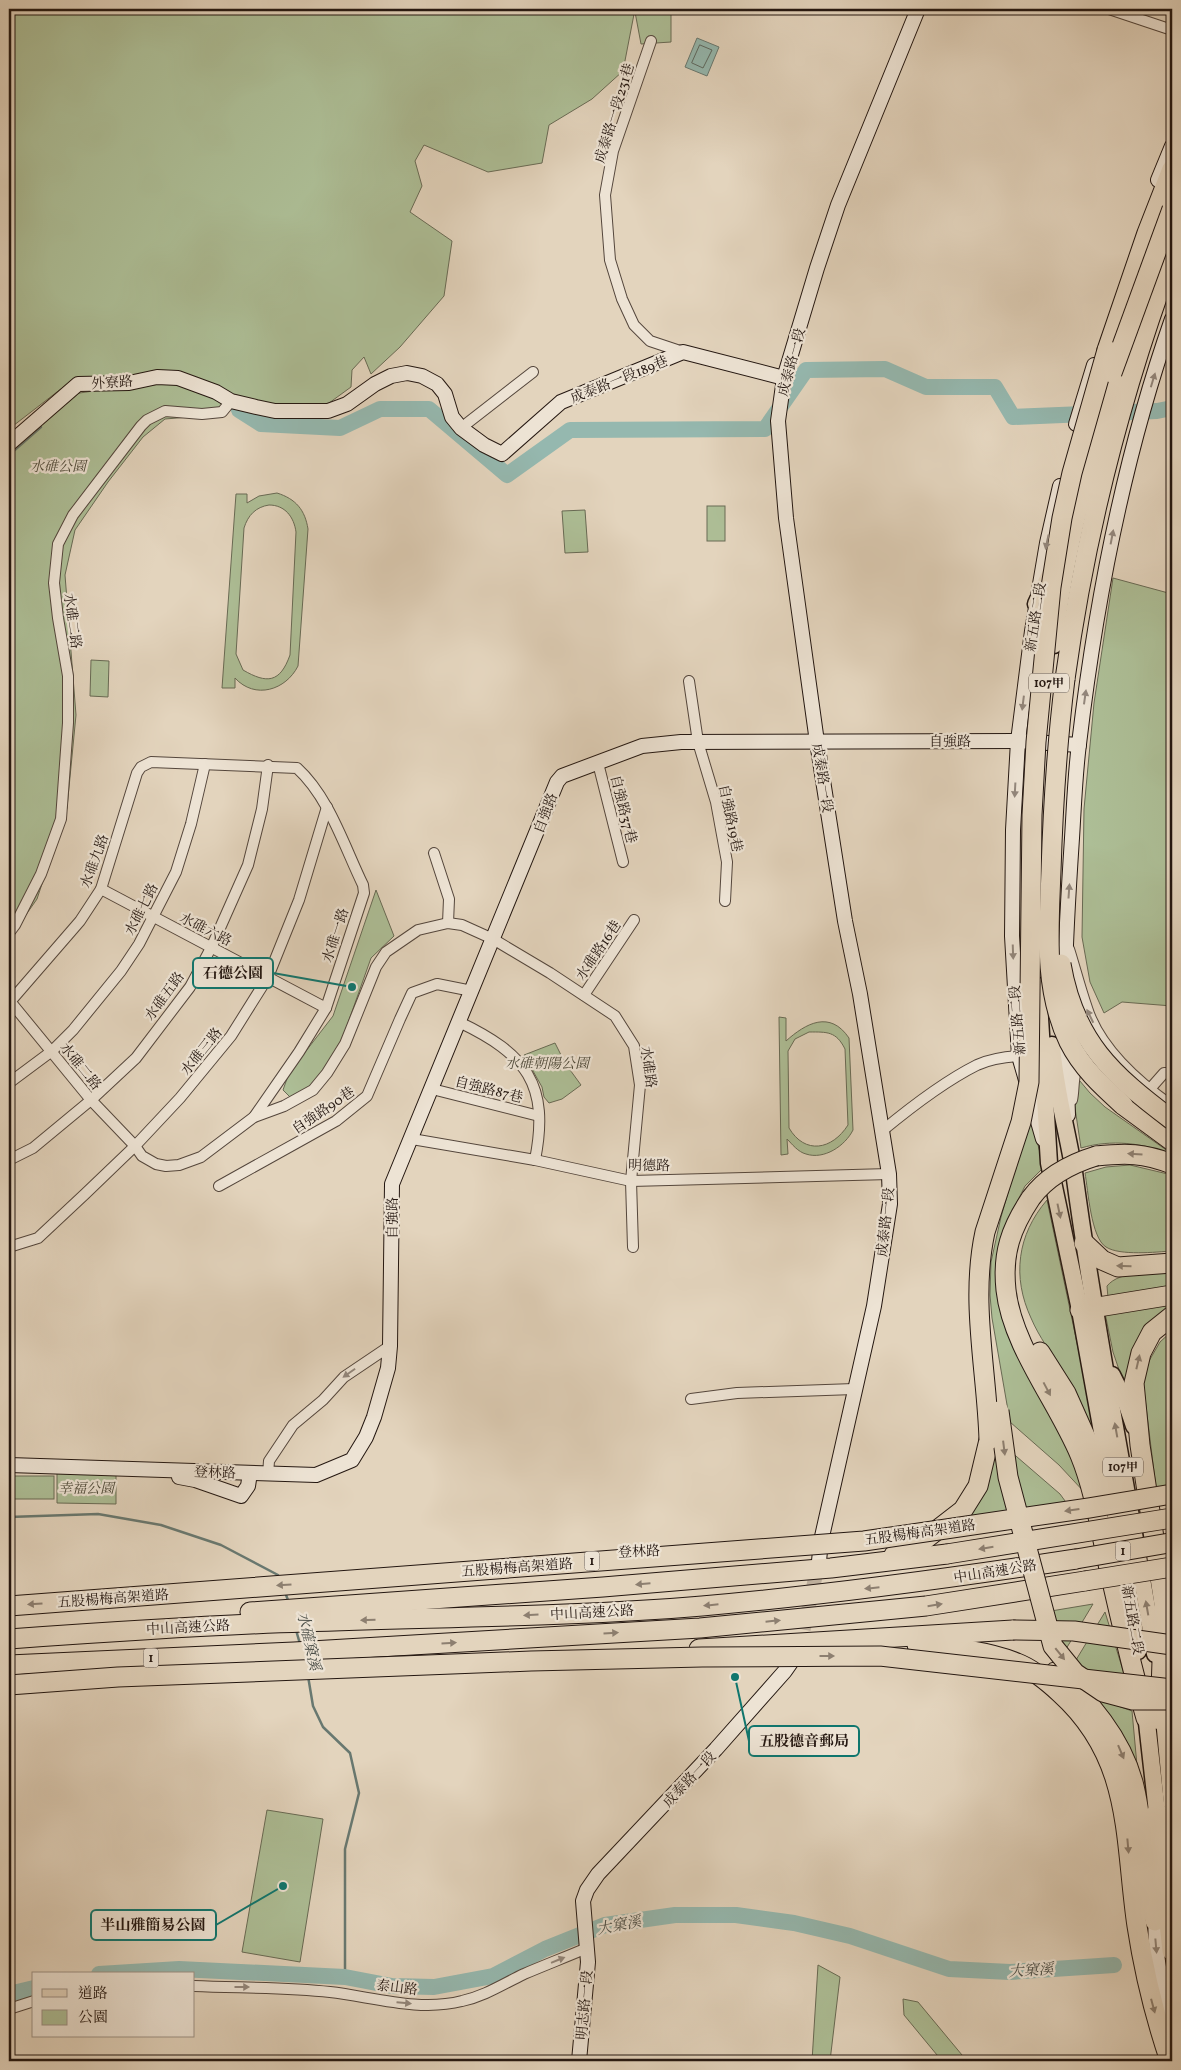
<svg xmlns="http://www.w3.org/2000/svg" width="1181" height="2070" font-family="Vollkorn,'Noto Serif TC',serif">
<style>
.green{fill:#adbe96;stroke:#686a54;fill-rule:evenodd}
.water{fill:#95b8af;stroke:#687870}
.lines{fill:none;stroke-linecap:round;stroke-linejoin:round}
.shore{stroke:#5c6860;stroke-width:1}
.stream{stroke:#687870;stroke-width:2.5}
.river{stroke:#95b8af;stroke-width:16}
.secondary-tunnel{stroke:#bdae9b;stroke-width:14;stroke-dasharray:14 7;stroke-linecap:butt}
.street-casing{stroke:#54463c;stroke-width:12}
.secondary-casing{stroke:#241711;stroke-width:16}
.primary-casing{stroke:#241711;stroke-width:19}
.highway-casing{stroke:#241711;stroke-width:21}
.street{stroke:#ede3d4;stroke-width:10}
.secondary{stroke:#ede3d4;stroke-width:14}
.primary{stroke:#e3d4bd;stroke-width:16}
.highway{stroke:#e3d4bd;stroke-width:19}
.highway-bridge-casing{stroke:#241711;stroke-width:21;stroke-linecap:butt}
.highway-bridge{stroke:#e3d4bd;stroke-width:19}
.oneway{fill:#93877c}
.oneway2{fill:#8d7f70}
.labels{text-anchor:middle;stroke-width:4.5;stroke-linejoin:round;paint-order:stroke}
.shield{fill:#ede3d4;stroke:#60544c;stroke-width:1}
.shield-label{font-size:12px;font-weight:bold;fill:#241711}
.street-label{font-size:14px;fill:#241711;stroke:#ede3d4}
.park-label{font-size:14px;font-style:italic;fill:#4d4939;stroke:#ede3d4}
.water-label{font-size:15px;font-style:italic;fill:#4c4f48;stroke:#ede3d4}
.leader{fill:none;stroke:#0f766e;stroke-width:2}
.callout-dot{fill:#0f766e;stroke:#ede3d4;stroke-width:2}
.callout{fill:#ede3d4;stroke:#0f766e;stroke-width:2}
.callout-label{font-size:15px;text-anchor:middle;font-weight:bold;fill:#241711}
</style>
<rect width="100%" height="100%" fill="#e3d4bd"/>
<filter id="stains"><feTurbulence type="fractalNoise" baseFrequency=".004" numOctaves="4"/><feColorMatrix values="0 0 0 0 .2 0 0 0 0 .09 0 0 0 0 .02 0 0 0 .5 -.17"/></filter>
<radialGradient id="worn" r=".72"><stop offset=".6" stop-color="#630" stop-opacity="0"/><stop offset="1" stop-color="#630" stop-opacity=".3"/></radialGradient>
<g class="green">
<polygon points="9,9 635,9 623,71 592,99 549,125 542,163 488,172 424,145 415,161 422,186 410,212 452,241 444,296 400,347 371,374 364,357 352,370 351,387 318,411 225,397 225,414 165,419 143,437 108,482 75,530 65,575 76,715 67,808 37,899 9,939 9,444 73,394 160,381 134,376 66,385 9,429"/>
<polygon points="635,12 671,13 671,42 641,44"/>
<path d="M 277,493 C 296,499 305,510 308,529 L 298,666 C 286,690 255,700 235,678 L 235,688 L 222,688 L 236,494 L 247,494 L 247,503 L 259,496 ZM 269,505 C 285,505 294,517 296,532 L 290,655 C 280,683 267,684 243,670 L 236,654 L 244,528 C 248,515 256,507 269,505 Z"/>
<rect x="707" y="506" width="18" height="35"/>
<polygon points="585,510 588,552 565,553 562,511"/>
<polygon points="1113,578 1172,594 1172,1006 1122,1002 1104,1013 1090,982 1082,937 1084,809 1094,703"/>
<polygon points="91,660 109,661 108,697 90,696"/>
<polygon points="376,890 394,936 371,958 343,1037 324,1070 308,1088 293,1100 283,1090 289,1073 333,1016"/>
<path d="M 779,1017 L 786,1018 L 786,1041 C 806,1023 830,1010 849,1038 L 853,1130 C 845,1146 824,1160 806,1154 C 798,1152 792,1144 787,1139 L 788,1154 L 781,1155 ZM 809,1032 C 827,1032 836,1031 845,1049 L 848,1125 C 832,1150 805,1155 789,1128 L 788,1051 L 795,1039 Z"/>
<polygon points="555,1043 565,1063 581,1085 562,1099 549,1103 544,1097 542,1087 524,1055"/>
<path d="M 1069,1068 L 1090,1093 L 1105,1107 L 1172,1154 C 1142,1143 1112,1139 1081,1148 Z"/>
<polygon points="1030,1116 1044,1167 1025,1186 1011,1214 999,1266 1086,1494 1059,1465 1010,1422 992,1318 990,1295 991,1262 1001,1217"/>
<path d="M 1130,1165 L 1172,1175 L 1172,1251 C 1156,1252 1120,1256 1106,1247 C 1091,1238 1088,1190 1085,1173 L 1106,1167 Z"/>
<path d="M 1047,1200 L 1098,1443 C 1086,1419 1076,1394 1062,1371 C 1052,1354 1039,1337 1031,1318 C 1012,1277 1017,1235 1047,1200 Z"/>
<path d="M 1172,1272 L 1172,1288 L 1108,1298 L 1107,1286 C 1120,1270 1153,1273 1172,1272 Z"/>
<polygon points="1172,1303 1172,1308 1163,1313 1133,1411 1113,1352 1105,1313"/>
<polygon points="1172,1331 1172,1485 1156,1488 1143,1382 1149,1361 1160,1342"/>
<path d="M 995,1438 L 1060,1494 L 1068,1505 L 964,1521 C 989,1491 992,1477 995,1438 Z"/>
<polygon points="57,1473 116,1474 116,1504 57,1503"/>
<rect x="9" y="1476" width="45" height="23"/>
<polygon points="1093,1604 1066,1649 1059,1638 1051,1611"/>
<polygon points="1105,1612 1125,1677 1085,1671 1076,1660"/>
<polygon points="1096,1698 1132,1711 1139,1787 1117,1732"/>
<polygon points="267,1810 323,1819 300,1962 242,1952"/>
<polygon points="818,1965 840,1977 830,2061 812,2061"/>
<polygon points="903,1999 918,2002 967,2061 942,2061 904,2015"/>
</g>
<polygon class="water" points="697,38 719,47 707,76 685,67"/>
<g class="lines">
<polygon class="shore" points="700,45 712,50 703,68 692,63"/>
<g class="stream">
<polyline points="9,455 41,427"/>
<polyline points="9,1517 98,1514 161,1525 221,1545 278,1575 279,1578"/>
<polyline points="285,1592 289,1603"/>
<polyline points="296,1630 300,1644"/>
<polyline points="308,1676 313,1706 323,1727 350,1753 359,1793 345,1849 345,1977"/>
</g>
<g class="river">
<polyline points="239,410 261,424 340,428 380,409 429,409 507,475 570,430 765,429 806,370 885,369 926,387 995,387 1013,417 1157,411 1172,408"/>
<polyline points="99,1974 179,1969 345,1977 392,1986 434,1987 493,1976 545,1949 605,1925 675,1915 736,1915 794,1923 850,1936 949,1969 1010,1972 1114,1965"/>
<polyline points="9,1994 34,1988"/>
</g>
<polyline class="secondary-tunnel" points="799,1650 819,1561"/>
<g class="street-casing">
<g id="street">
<polyline points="1109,9 1172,30"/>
<polyline points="651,41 613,151 605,195 610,260 622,299 634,325 650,341 683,352"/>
<polyline points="461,428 533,372"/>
<polyline points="689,681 698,742 716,802 727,862 725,901"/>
<polyline points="598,763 623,862"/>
<polyline points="434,853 449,899 448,923"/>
<polyline points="101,889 326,1008"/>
<polyline points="9,933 15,925 41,874 61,819 68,723 68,676 58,618 54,583 58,544 73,515 141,426 147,420 165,411 202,414 222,412 231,401"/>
<path d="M 1069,949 C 1075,968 1080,988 1087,1008 C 1100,1049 1138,1082 1172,1106"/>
<polyline points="584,995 634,920"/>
<polyline points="9,1000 91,1100 135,1146 142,1156 156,1164 166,1166 179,1165 201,1157 254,1117 284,1106 313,1090 327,1073 345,1044 376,967 386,952 418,930 448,923 462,925 493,939 550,973 615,1016 634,1046 640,1085 631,1181 633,1247"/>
<path d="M 9,1003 L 80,921 L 101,889 L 137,773 L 141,767 L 151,762 L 297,768 C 329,797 344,846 363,885 L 364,893 L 326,1008 L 299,1052 L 254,1117"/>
<path d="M 459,1022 C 526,1054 550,1084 535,1160"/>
<polyline points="9,1083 52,1051 73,1030 121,971 139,944 176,872 191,824 205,764"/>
<polyline points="432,1089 539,1116"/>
<polyline points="1149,1090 1164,1073 1172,1073"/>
<path d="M 1072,1100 C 1075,1088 1071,1068 1084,1061"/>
<path d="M 882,1131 C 911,1107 943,1082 977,1065 C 990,1059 1005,1057 1019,1056"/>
<polyline points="412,1139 535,1160 631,1181 889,1174"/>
<polyline points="9,1160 33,1148 91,1100 136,1058 190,987 212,946 248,865 262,809 268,765"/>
<polyline points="219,1186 336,1121 367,1096 400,1019 412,993 437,984 472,991"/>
<polyline points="9,1247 38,1238 85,1194 135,1146 180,1098 231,1036 268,977 299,900 327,807"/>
<polyline points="691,1399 737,1393 854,1389"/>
<polyline points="268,1474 269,1461 293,1425 323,1400 344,1377 390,1346"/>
<path d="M 194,1986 C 239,1988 285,1987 330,1992 C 373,1997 419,2012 462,2001 C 485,1996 503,1984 524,1974 C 545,1965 566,1957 587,1948"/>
<polyline points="9,2009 34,2001"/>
</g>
</g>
<g class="secondary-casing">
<g id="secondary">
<polyline points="1158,180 1172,146"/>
<polyline points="1076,424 1094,365"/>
<polyline points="9,444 78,384 129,383 157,377 178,378 216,392 231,401 256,407 275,411 328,411 347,404 375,384 391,376 407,373 422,376 437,384 445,394 452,417 461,428 484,445 502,454 561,402 683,352 784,378"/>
<path d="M 1065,975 C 1066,929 1069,884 1072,838 C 1074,807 1075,775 1079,744 C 1096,600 1124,456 1172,319"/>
<polyline points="1065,1036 1068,1115"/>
<polyline points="1043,1139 1019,1056 1012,936 1013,830 1018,741 1032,631 1047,543 1060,486"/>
<polyline points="9,1465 316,1475 352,1460 366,1437 374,1417 388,1368 390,1346 392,1184 557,782 562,776 642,746 681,742 1018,741 1079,745"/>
<polyline points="179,1477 195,1480 241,1496 248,1486 250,1473"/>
<polyline points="819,1561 821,1541 874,1306 890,1204 889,1174 860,994 845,921 817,742 786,518 778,421 784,378 817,268 838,205 918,9"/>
<path d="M 1156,1912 C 1153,1949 1161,1986 1172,2021"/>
<polyline points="579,2061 588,1962 583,1901 587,1890 598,1874 716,1749 785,1671 799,1651"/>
</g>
</g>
<g class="primary-casing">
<g id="primary">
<polyline points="1036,604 1050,574"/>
<path d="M 1054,645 C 1065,551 1092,451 1121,360"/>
<polyline points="1038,986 1049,1163 1080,1310 1104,1443 1138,1651"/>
<path d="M 1052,1045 C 1055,1089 1067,1129 1074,1172 C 1096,1333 1128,1494 1155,1654"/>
<polyline points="1112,1375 1127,1405 1134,1426"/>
<polyline points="1145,1705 1157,1812"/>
<polyline points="1163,1708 1172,1805"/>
</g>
</g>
<g class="highway-casing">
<g id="highway">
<polyline points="1107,350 1147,233 1172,169"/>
<path d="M 1065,679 C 1085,534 1121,393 1172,256"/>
<polyline points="1123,1105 1172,1141"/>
<path d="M 1096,1156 C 1127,1153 1143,1153 1172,1164"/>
<path d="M 1031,1198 C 1011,1228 1002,1253 1006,1290 C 1012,1346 1058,1402 1080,1455 C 1094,1489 1100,1528 1108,1564 C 1120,1616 1131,1667 1146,1718 L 1165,1720 L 1172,1719"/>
<polyline points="1084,1243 1102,1260 1118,1267 1172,1263"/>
<polyline points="1080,1310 1172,1295"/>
<polyline points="1040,1352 1066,1393 1112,1496"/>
<polyline points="894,1555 923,1541 963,1510 978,1486 989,1440"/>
<polyline points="250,1612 603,1587 831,1568 947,1554"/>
<path d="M 9,1639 C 107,1632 206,1625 304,1622 C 437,1617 570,1617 702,1606 C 828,1595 952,1578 1076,1559"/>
<path d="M 917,1645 C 951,1648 985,1650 1017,1663 C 1033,1669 1047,1681 1060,1693 C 1133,1759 1124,1837 1137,1926 C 1144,1972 1155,2017 1170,2061"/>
<polyline points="699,1649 1013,1630"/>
<polyline points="9,1665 294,1652 700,1628 926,1606 1085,1581"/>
<path d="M 1055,1672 C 1090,1700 1121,1739 1133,1782 C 1141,1812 1142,1842 1146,1873 C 1149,1889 1152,1905 1155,1921"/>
<polyline points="1161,1690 1164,1604 1140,1445 1134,1383 1141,1353 1152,1332 1172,1316"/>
<polyline points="1157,1812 1172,1951"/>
</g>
</g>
<use href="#street" class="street"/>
<use href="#secondary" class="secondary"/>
<use href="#primary" class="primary"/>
<use href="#highway" class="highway"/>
<g class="highway-bridge-casing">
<g id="highway-bridge">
<polyline points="1112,373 1172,209"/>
<path d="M 1065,679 C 1057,743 1053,807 1051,871 C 1049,929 1043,988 1069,1042 C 1082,1068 1102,1086 1123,1105"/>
<path d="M 1061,964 C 1074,1041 1112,1075 1172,1120"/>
<path d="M 1031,1198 C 1047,1176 1070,1164 1096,1156"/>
<polyline points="999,1411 1008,1477 1053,1646 1075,1673 1103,1692 1133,1700 1172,1700"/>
<path d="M 989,1440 C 987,1371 970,1301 985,1232 L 1021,1122 L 1029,1082 L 1032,815 L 1036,742 L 1051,587 L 1062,518 L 1072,473 L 1107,350"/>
<polyline points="947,1554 1172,1518"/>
<polyline points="1076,1559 1169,1543"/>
<polyline points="1085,1581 1172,1567"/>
<polyline points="9,1606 864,1541 1089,1508 1172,1494"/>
<polyline points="1013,1630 1074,1631 1172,1645"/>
<polyline points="9,1685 118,1677 531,1661 702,1657 880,1656 1172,1689"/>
</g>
</g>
<use href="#highway-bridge" class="highway-bridge"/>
</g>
<defs><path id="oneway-solid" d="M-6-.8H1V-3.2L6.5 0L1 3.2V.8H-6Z" transform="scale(1.25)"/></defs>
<g class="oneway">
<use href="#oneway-solid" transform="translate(1153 380) rotate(-73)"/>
<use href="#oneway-solid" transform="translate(1112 537) rotate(-79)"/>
<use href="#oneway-solid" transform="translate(1047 542) rotate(102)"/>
<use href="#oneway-solid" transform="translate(1085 697) rotate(-82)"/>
<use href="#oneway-solid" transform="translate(1023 703) rotate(97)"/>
<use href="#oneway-solid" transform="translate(1015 790) rotate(93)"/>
<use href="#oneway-solid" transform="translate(1069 891) rotate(-86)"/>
<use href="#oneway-solid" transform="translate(1013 952) rotate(88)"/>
<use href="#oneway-solid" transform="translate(1090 1016) rotate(-116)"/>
<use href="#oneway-solid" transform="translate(349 1373) rotate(145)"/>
<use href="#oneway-solid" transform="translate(1156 1946) rotate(85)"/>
<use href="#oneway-solid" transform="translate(558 1960) rotate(-22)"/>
<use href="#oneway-solid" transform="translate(242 1987)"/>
<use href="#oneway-solid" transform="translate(404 2003) rotate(5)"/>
</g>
<g class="oneway2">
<use href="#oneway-solid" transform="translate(1135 1154) rotate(-176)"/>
<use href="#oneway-solid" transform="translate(1059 1211) rotate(78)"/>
<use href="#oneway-solid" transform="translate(1124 1266) rotate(-179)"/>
<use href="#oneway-solid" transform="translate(1138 1362) rotate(-77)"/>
<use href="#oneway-solid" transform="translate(1047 1389) rotate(62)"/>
<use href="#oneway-solid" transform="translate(1116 1430) rotate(-100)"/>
<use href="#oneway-solid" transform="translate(1004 1448) rotate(83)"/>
<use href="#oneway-solid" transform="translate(1072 1510) rotate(172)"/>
<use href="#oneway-solid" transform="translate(986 1548) rotate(171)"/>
<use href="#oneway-solid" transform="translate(643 1584) rotate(175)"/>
<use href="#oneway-solid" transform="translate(284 1585) rotate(176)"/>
<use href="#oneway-solid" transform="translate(872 1588) rotate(174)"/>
<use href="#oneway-solid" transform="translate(35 1604) rotate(176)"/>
<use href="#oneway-solid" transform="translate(711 1605) rotate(174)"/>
<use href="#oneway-solid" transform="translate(935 1605) rotate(-9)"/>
<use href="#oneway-solid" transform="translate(1147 1608) rotate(-100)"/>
<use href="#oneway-solid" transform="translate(531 1615) rotate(177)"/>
<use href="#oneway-solid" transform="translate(368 1620) rotate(179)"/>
<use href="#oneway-solid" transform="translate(773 1621) rotate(-6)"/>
<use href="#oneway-solid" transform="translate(611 1633) rotate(-3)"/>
<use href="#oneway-solid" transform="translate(449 1643) rotate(-3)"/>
<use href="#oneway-solid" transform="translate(1060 1654) rotate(51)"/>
<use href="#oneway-solid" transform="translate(827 1656)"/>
<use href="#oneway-solid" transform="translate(1121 1752) rotate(67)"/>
<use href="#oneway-solid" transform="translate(1128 1846) rotate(85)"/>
<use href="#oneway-solid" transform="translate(1153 2006) rotate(75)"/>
</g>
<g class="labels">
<g class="shield">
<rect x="1029" y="673.5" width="40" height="19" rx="4"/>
<rect x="1103" y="1457.5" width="40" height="19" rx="4"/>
<rect x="1115.5" y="1541.5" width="15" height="19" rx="4"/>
<rect x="584.5" y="1551.5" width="15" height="19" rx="4"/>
<rect x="143.5" y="1648.5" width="15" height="19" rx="4"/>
</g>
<g class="shield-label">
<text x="1049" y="687">107甲</text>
<text x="1123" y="1471">107甲</text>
<text x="1123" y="1555">1</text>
<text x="592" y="1565">1</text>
<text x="151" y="1662">1</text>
</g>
<g class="street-label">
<text transform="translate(614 113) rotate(-73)" y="5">成泰路一段231巷</text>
<text transform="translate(791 362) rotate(-75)" y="5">成泰路一段</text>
<text transform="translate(619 379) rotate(-22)" y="5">成泰路一段189巷</text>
<text transform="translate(112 382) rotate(-4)" y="5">外寮路</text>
<text transform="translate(1035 617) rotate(-81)" y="5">新五路二段</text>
<text transform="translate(73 621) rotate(82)" y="5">水碓二路</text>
<text x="950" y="746">自強路</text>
<text transform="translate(823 778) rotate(81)" y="5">成泰路一段</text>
<text transform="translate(624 809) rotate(76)" y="5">自強路37巷</text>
<text transform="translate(545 813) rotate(-69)" y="5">自強路</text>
<text transform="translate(731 818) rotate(78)" y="5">自強路19巷</text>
<text transform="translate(94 861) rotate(-70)" y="5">水碓九路</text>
<text transform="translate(141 909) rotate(-63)" y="5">水碓七路</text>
<text transform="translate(206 929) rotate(27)" y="5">水碓六路</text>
<text transform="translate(335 935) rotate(-72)" y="5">水碓一路</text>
<text transform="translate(598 950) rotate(-56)" y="5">水碓路16巷</text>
<text transform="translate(164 996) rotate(-54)" y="5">水碓五路</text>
<text transform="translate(1017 1020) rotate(-95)" y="5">新五路二段</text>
<text transform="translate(201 1051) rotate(-51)" y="5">水碓三路</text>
<text transform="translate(81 1066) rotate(51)" y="5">水碓二路</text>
<text transform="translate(649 1067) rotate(82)" y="5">水碓路</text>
<text transform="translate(489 1089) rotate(14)" y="5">自強路87巷</text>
<text transform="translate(323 1110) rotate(-34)" y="5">自強路90巷</text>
<text transform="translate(649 1165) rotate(1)" y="5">明德路</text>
<text transform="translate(392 1218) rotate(-90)" y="5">自強路</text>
<text transform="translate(885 1222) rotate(-84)" y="5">成泰路一段</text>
<text transform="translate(215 1472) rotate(2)" y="5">登林路</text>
<text transform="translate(920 1532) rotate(-8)" y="5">五股楊梅高架道路</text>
<text transform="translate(639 1551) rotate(-3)" y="5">登林路</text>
<text transform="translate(517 1567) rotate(-4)" y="5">五股楊梅高架道路</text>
<text transform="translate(995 1571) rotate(-9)" y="5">中山高速公路</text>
<text transform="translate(113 1598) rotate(-4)" y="5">五股楊梅高架道路</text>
<text transform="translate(592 1612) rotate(-3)" y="5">中山高速公路</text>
<text transform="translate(1133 1620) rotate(80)" y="5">新五路二段</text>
<text transform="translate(188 1627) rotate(-3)" y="5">中山高速公路</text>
<text transform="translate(689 1779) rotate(-47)" y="5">成泰路一段</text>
<text transform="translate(397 1987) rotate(7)" y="5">泰山路</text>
<text transform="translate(584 2005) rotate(-85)" y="5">明志路一段</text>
</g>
<g class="park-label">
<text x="58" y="471">水碓公園</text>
<text x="547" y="1068">水碓朝陽公園</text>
<text x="86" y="1493">幸福公園</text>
</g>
<g class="water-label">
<text transform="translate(309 1641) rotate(77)" y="5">水確窠溪</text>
<text transform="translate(619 1925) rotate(-11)" y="5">大窠溪</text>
<text transform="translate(1031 1970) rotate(-3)" y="5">大窠溪</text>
</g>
</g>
<path class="leader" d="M352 987L273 973M735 1677L749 1741M283 1886L216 1925"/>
<g class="callout-dot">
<circle cx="352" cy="987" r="5"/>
<circle cx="735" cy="1677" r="5"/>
<circle cx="283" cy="1886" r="5"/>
</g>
<g class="callout">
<rect x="193" y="958" width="80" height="30" rx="5"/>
<rect x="749" y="1726" width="110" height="30" rx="5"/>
<rect x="91" y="1910" width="125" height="30" rx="5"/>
</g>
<g class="callout-label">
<text x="233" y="978">石德公園</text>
<text x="804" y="1746">五股德音郵局</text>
<text x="153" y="1930">半山雅簡易公園</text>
</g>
<rect width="1181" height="2070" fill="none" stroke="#e3d4bd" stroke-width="30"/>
<rect x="10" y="10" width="1161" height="2050" fill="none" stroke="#241711" stroke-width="2.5"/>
<rect x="15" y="15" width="1151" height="2040" fill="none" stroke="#241711"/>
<rect x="32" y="1972" width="162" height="65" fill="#ede3d4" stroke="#9d9186"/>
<rect x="42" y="1989" width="25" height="8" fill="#e3d4bd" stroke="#9d9186"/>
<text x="78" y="1998" font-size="15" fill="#241711">道路</text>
<rect x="42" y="2010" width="25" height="15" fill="#adbe96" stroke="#9d9186"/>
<text x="78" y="2022" font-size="15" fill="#241711">公園</text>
<rect width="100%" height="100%" filter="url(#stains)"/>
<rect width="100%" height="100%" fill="url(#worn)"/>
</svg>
